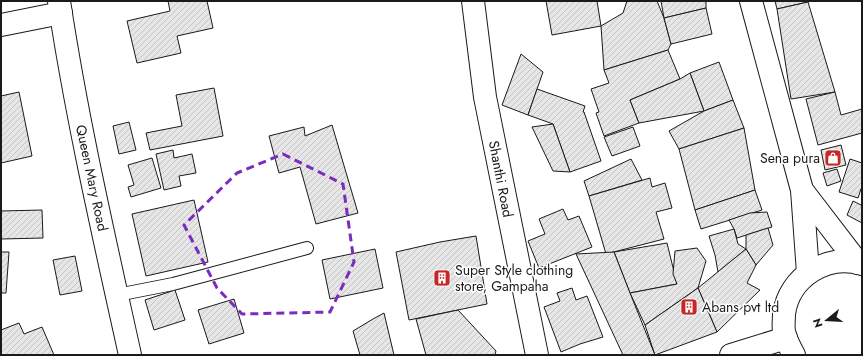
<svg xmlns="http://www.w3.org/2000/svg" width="863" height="356" font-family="Jost,sans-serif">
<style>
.building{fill:url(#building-hatch);stroke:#1a1a1a}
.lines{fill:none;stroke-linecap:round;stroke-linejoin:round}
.lane-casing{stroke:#1a1a1a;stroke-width:14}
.street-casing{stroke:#1a1a1a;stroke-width:24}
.secondary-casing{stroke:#1a1a1a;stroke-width:24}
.primary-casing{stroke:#1a1a1a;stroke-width:24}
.lane{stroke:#fff;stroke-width:12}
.street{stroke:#fff;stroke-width:22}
.secondary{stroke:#fff;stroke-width:22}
.primary{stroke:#fff;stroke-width:22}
.marked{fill:none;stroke:#7b2cbf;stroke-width:3;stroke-dasharray:8 5;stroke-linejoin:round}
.labels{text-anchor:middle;stroke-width:3;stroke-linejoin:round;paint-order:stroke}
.poi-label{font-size:14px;fill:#1a1a1a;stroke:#fff;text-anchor:start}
.street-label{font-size:14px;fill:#1a1a1a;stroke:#fff}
</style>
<defs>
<pattern id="building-hatch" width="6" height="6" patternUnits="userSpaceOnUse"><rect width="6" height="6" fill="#e6e6e6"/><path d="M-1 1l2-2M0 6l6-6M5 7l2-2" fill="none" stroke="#c5c5c5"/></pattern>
</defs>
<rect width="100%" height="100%" fill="#fff"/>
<g class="building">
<polygon points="168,1 207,1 213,28 177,36 181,53 137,63 127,21 170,11"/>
<polygon points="546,1 597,1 601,26 552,35"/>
<polygon points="627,1 657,1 664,18 671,44 668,50 604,70 601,26 623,13"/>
<polygon points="661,1 706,1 706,8 664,18"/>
<polygon points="775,1 812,1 777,9"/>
<polygon points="808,2 835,92 791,99 777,9"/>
<polygon points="706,8 712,34 671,44 664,18"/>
<polygon points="668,50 680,79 630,100 639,123 604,136 596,113 599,112 591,89 609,83 604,70"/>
<polygon points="521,54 543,72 528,115 502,105"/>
<polygon points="719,62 733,100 704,111 690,73"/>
<polygon points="690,73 704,111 639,123 630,100 680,79"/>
<polygon points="214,88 223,136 150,150 146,133 182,126 176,95"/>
<polygon points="537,89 585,106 583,112 584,112 601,161 570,172 553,124 528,115"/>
<polygon points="19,92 32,156 1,163 1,96"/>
<polygon points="835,92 841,115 862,109 862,133 818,145 806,99"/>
<polygon points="733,100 744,128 679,149 669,131 704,111"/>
<polygon points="129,122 136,150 119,154 113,126"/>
<polygon points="553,124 570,172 553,171 532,127"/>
<polygon points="332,125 358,213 316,224 300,167 279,173 269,136 304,127 305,136"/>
<polygon points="633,127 640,146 612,156 604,137"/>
<polygon points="744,128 755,190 695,210 679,149"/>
<polygon points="841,145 846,165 825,170 821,150"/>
<polygon points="173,150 174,158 192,154 196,173 179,176 181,186 164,190 156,154"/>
<polygon points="152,158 161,188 131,197 128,187 134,185 128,165"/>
<polygon points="631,159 642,180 589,196 584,181"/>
<polygon points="850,159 862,163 862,186 858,198 839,192"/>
<polygon points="837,169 841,181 827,186 823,173"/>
<polygon points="650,178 652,187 665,183 672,208 656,212 664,239 606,254 589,196"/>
<polygon points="755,190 762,210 701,229 695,210"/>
<polygon points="194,200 208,262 146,276 132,214"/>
<polygon points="853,201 861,205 862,202 862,223 847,215"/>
<polygon points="563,209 568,220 579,216 592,247 539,268 528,241 545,234 539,219"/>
<polygon points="42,210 43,238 1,239 1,211"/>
<polygon points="767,212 772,227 737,238 734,229 729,220 750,213"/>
<polygon points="768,228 773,245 756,265 746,249 746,235"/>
<polygon points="734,229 738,244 746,249 718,272 715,255 709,236"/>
<polygon points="476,236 487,304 409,320 396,252 440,242"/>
<polygon points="667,243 677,284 630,293 614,252"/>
<polygon points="697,248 706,261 698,288 645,325 630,293 677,284 673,274 675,251"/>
<polygon points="375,249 383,288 330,299 322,260"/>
<polygon points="746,249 756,265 747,283 760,290 717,332 698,288"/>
<polygon points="1,252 9,252 6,293 1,293"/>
<polygon points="614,252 630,293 655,355 623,355 576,254"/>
<polygon points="75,256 82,291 60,295 53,260"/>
<polygon points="572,288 576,300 587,296 603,337 580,344 561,352 544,307 560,301 557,293"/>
<polygon points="698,288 717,332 655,355 645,325"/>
<polygon points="175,290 185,320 154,330 145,300"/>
<polygon points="234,299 244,333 209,344 198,310"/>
<polygon points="458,310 496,351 495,355 426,355 416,319"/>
<polygon points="384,313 394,355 360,355 353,331 373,319"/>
<polygon points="19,323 24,334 42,327 54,355 1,355 1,330"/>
</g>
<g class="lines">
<g class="lane-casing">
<polyline id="lane" points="117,295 173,284 307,248"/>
</g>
<g class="street-casing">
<g id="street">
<polyline points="473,1 485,97 537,355"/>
<polyline points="1,25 61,13"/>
</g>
</g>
<g class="secondary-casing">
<polyline id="secondary" points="731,355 786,338"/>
</g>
<g class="primary-casing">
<g id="primary">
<path d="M 59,1 C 77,120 104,237 130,355"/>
<polyline points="751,1 802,190 808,273"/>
<polyline points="802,190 858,263"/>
<path d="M 794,355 C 790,348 786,340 784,332 C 783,326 784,320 784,314 C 789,277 827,253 862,264"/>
</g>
</g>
<use href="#lane" class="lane"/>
<use href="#street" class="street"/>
<use href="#secondary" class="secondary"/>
<use href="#primary" class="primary"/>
</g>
<path class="marked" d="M 283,154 L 343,184 L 354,262 L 330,312 L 242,314 L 217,288 L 184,225 L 237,173 Z"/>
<defs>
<g id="shop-square" transform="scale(0.9)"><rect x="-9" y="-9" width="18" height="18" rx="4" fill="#c62828" stroke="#fff"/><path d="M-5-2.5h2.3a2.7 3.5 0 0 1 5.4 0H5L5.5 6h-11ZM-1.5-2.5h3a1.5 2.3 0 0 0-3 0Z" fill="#fff"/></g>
<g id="building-square" transform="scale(0.9)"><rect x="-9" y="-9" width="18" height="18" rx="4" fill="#c62828" stroke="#fff"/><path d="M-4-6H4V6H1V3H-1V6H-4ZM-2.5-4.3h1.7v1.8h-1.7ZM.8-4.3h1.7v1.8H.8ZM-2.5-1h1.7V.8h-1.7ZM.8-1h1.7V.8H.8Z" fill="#fff"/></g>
</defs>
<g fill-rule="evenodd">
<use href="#shop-square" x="833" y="158"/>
<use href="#building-square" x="442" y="278"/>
<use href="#building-square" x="689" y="307"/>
</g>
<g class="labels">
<g class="poi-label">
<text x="820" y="163" text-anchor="end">Sena pura</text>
<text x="455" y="275">Super Style clothing<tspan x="455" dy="16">store, Gampaha</tspan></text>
<text x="702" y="312">Abans pvt ltd</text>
</g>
<g class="street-label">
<text transform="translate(92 178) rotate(78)" y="5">Queen Mary Road</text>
<text transform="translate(501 179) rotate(79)" y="5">Shanthi Road</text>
</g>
</g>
<rect width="863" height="356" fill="none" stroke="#1a1a1a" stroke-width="4"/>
<g transform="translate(827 320) rotate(252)" stroke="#ffffff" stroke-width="3" paint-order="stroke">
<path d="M0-3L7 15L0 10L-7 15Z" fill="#1a1a1a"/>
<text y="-6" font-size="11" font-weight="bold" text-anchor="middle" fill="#1a1a1a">N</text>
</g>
</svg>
